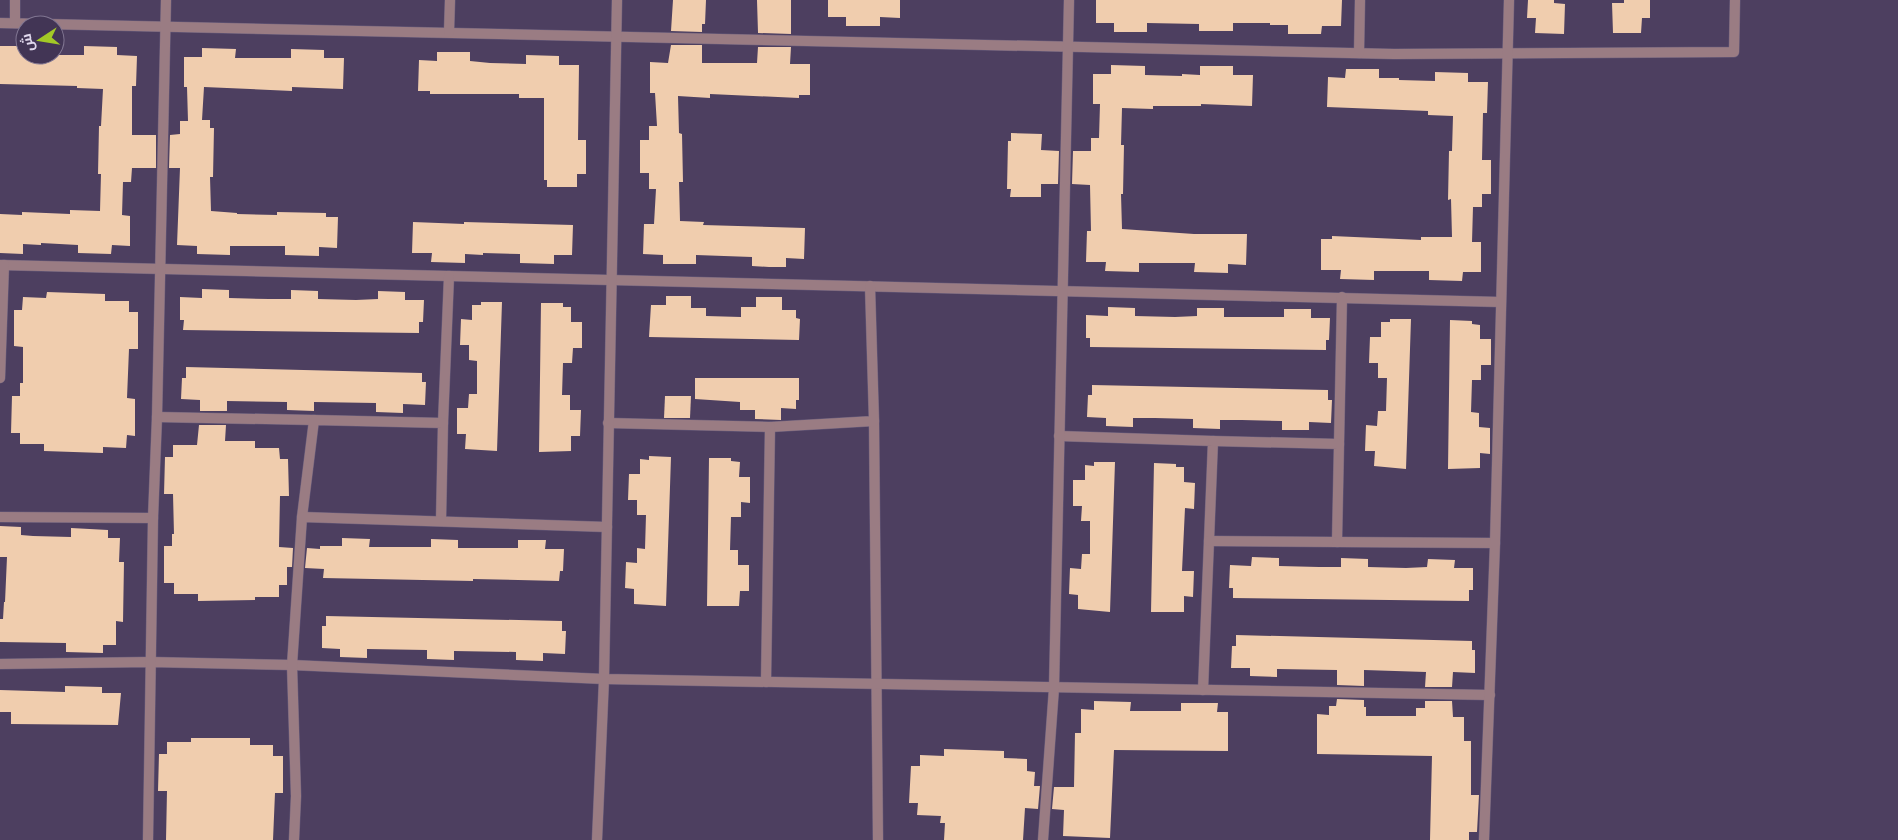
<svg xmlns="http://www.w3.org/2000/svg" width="1898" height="840" font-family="Figtree,Cairo,sans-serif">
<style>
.building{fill:#f0cdae}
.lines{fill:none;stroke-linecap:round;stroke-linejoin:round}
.street-casing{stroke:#6a5e7c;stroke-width:11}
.street{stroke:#9a7c83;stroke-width:10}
</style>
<rect width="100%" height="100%" fill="#4d3f60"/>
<g class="building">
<polygon points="673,0 706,0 705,24 702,24 702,32 671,31"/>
<polygon points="757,0 791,0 791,34 758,33"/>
<polygon points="828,0 900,0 900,18 880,17 880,26 846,26 846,17 828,17"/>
<polygon points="1096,0 1342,0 1341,26 1322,26 1321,34 1288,34 1288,25 1270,25 1270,23 1233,23 1233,31 1199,31 1199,24 1147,23 1147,32 1114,32 1114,23 1096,23"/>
<polygon points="1528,0 1554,0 1554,3 1565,4 1564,34 1535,33 1536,18 1527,18"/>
<polygon points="1624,0 1650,0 1650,18 1642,18 1641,33 1613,33 1612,3 1624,3"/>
<polygon points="671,45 702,45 702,63 757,63 758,47 791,47 790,64 810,64 810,95 799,95 799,98 710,94 710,98 678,96 679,133 682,134 683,182 679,182 680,221 704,222 703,225 805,228 804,259 786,258 786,267 769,267 752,266 752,257 696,255 696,264 663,264 663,255 643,254 644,224 654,224 656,189 649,189 649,173 640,173 640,140 649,140 649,126 657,126 655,93 650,93 650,62 668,63"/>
<polygon points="0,46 25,46 25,55 84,55 84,46 117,47 117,55 137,56 136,86 132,86 132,135 156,135 156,168 132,168 131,182 123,182 122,215 130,216 130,246 112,245 111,254 78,253 78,245 41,243 41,245 23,244 23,254 0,253 0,214 22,215 22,212 70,214 70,210 100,211 101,174 98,174 99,126 101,126 103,89 77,88 77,86 0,84"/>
<polygon points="202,48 236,49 235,58 291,58 291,49 324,50 324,58 344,58 343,89 292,87 292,91 204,87 202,120 210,120 210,128 214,128 213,177 210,177 211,211 237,213 237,214 277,215 277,212 326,213 326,217 338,217 337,248 319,247 319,256 285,255 285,246 230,246 230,255 197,254 197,246 177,245 180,168 169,168 170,135 180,134 180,121 188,121 187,87 184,87 184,57 202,57"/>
<polygon points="437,52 470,52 470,61 490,63 526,64 526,55 559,56 559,65 579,65 578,140 586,140 586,174 577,174 577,187 547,187 547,180 544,180 544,98 519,98 519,94 430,94 430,91 418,91 419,60 437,61"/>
<polygon points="1111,65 1145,66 1145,75 1182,76 1182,74 1200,75 1200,66 1233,66 1233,75 1253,75 1252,106 1201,104 1201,106 1153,106 1153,109 1122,108 1121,145 1124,145 1123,194 1121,194 1122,229 1194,234 1247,234 1246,265 1228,264 1228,273 1194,272 1195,263 1139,263 1139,272 1105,271 1106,262 1086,262 1087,231 1091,231 1090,185 1072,184 1073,151 1091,151 1091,138 1099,138 1100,104 1093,104 1093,74 1111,74"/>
<polygon points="1346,69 1379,69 1379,78 1399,78 1399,80 1435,81 1435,72 1468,73 1468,82 1488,82 1487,113 1483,113 1482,160 1491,160 1491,194 1482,194 1482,207 1473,207 1472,242 1481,242 1481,272 1463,272 1462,281 1429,280 1429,271 1374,271 1374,280 1340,279 1341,270 1321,270 1321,239 1332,239 1332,236 1421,240 1421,237 1452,237 1451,199 1448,200 1449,151 1452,151 1453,116 1428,115 1428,111 1327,107 1328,77 1345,78"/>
<polygon points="1011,133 1042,134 1041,150 1059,151 1058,184 1041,184 1041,197 1010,197 1011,189 1007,189 1008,141 1011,141"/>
<polygon points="413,222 464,224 464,222 573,225 572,255 554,255 554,264 520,263 520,254 483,253 483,255 465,254 465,263 431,262 432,253 412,253"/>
<polygon points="202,289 229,290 229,298 269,299 291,299 291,290 318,291 318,299 356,300 378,299 378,291 405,292 405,300 424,300 423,322 419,322 419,333 183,330 184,320 180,320 180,297 202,298"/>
<polygon points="47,292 105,294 105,301 129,301 129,312 138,312 138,349 129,349 127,398 135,399 135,436 127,435 126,448 103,447 103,453 44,451 44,444 20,444 20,433 11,433 12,396 20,396 20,383 23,383 23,347 14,346 14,310 22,310 23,297 46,298"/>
<polygon points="666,296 691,296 691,308 706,308 706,316 741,317 741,307 756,307 756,297 782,297 782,310 796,310 796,318 800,319 799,340 649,337 651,305 666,305"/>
<polygon points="481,302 502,302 497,451 465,449 466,434 457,434 457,408 468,408 469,394 477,394 477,361 469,360 469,345 460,345 461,319 472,320 472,305 481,305"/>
<polygon points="541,303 563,303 563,307 571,307 571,322 582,322 582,348 573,348 572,363 563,363 562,395 570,395 570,410 581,410 580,436 571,436 571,451 539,452"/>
<polygon points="1108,307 1135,308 1135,316 1175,317 1197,316 1197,308 1224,308 1224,317 1284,317 1284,309 1311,309 1311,318 1330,318 1329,340 1326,340 1326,350 1090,347 1090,338 1086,338 1086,315 1108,316"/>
<polygon points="1390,319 1411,319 1406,469 1374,466 1375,451 1365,451 1366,425 1377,426 1378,411 1386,411 1387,378 1378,378 1378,363 1369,363 1370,337 1381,337 1381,322 1390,322"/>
<polygon points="1450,320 1472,321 1472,324 1480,325 1480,339 1491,339 1491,365 1481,365 1481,380 1472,380 1471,412 1479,413 1479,427 1490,428 1490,454 1480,453 1480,468 1448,469"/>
<polygon points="186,367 422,373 422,382 426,382 425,405 403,404 403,413 376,412 376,403 314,402 314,411 287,410 287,402 227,401 227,411 200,411 200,400 181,399 182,378 186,378"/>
<polygon points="695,378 799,378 799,400 796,400 796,409 781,408 781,420 755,419 755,410 740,410 740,402 695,399"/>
<polygon points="1092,385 1328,390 1328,400 1332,400 1331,423 1309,422 1309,430 1282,430 1282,421 1242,420 1220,420 1220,429 1193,428 1193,419 1155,418 1133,418 1133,427 1106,426 1106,418 1087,417 1088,395 1092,395"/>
<polygon points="665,396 691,396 690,418 664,418"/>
<polygon points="199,425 226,425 225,441 255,441 255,448 279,448 280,459 288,459 289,496 280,496 279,547 293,548 292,567 287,567 287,585 279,585 279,597 255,597 255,600 198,601 198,594 174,594 174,583 164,583 164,546 172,546 172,534 174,534 173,494 164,494 165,457 173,457 173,445 197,445"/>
<polygon points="649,456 671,457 666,606 634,604 634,589 625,588 626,562 637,563 637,548 645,549 646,515 637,515 637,500 628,500 629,474 640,474 640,459 649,460"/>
<polygon points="709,458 731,458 731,461 740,462 739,477 750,477 750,503 741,502 741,517 731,517 730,550 738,550 738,565 749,565 749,591 740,591 739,606 707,606"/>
<polygon points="1094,462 1115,462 1110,612 1078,609 1078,595 1069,594 1070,568 1081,569 1082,554 1090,554 1090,521 1081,521 1082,506 1073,506 1073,480 1085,480 1085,465 1094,466"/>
<polygon points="1154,463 1176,464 1176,467 1184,467 1184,482 1195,483 1194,509 1185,508 1182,571 1194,571 1193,597 1184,596 1184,612 1151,612"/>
<polygon points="0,526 21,527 21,535 33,536 71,537 71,528 108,530 108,538 120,538 119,562 124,562 123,622 116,621 116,645 103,645 103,653 66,652 66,643 0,642 0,619 3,619 4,602 5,602 7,557 0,557"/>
<polygon points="342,538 370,539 369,547 431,547 431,539 458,540 458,548 518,548 518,540 546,540 545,549 564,549 563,571 560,571 559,581 473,579 473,581 323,578 324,569 305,568 307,548 320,549 320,546 342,546"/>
<polygon points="1252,557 1279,558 1279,566 1319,567 1341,567 1341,558 1368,559 1368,567 1406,568 1427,567 1428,559 1455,560 1454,568 1473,568 1473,590 1469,590 1469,601 1233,598 1233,588 1229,588 1230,565 1251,566"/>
<polygon points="326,616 562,621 562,631 566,631 565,654 543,653 543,661 516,660 516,652 454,651 454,660 427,659 427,650 367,649 367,658 340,657 340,649 322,648 322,626 326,626"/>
<polygon points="1236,635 1472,641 1472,650 1475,650 1475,673 1453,672 1452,687 1425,687 1426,672 1364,670 1364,686 1337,685 1337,670 1277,669 1277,677 1250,676 1250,668 1231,668 1232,646 1236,646"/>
<polygon points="65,686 102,687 102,693 121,693 118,725 11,724 11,712 0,712 0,690 65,692"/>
<polygon points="1337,699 1364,700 1364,707 1366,707 1366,716 1416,716 1416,708 1425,708 1425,701 1452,701 1453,717 1464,717 1464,741 1471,741 1471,795 1479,795 1477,832 1469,832 1469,840 1430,840 1432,756 1317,754 1317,714 1329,715 1329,706 1336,706"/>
<polygon points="1094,701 1131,702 1130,711 1181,711 1181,703 1218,703 1217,712 1228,712 1228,751 1114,750 1110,838 1063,836 1064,810 1052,809 1054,787 1074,787 1075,733 1081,733 1081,709 1094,710"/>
<polygon points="191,738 250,738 250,745 273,745 273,756 283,756 283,793 275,793 273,840 166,840 167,791 158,791 159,754 167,754 167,742 191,742"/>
<polygon points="944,749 1004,751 1004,758 1027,759 1027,771 1035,772 1034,786 1040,786 1038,809 1025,808 1023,840 944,840 945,823 940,823 941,816 917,815 918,803 909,803 911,766 920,766 920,755 944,756"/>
</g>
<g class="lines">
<g class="street-casing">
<g id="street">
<polyline points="0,23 1394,54 1734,52 1735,0"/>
<polyline points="15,23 15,0"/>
<polyline points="449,32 450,0"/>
<polyline points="1359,53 1360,0"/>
<polyline points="0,265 1500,302"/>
<polyline points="0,378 4,265"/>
<polyline points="157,417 314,420"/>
<polyline points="874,421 878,840"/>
<polyline points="443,423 449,276"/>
<polyline points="608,423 770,427 874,421 870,286"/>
<polyline points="1059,436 1213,441 1203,690"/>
<polyline points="1339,444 1342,297"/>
<polyline points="0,517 153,518"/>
<polyline points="302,517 314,420 443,423 441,521"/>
<polyline points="1209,541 1337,542 1339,444 1213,441"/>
<polyline points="1337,542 1495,543"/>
<polyline points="0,664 150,662 292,665 604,679 1490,695"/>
<polyline points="766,682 770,427"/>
<polyline points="148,840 153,518 157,417 166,0"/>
<polyline points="294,840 296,796 292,665 302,517 607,527"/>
<polyline points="597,840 604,679 617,0"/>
<polyline points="1043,840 1054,688 1069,0"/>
<polyline points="1484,840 1495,543 1509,0"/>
</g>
</g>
<use href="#street" class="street"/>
</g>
<g transform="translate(40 40) rotate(258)"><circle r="24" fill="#423555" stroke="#817692"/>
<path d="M0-4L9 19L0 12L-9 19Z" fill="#a3c926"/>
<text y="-8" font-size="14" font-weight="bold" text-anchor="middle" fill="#e0d8ed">ش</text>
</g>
</svg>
